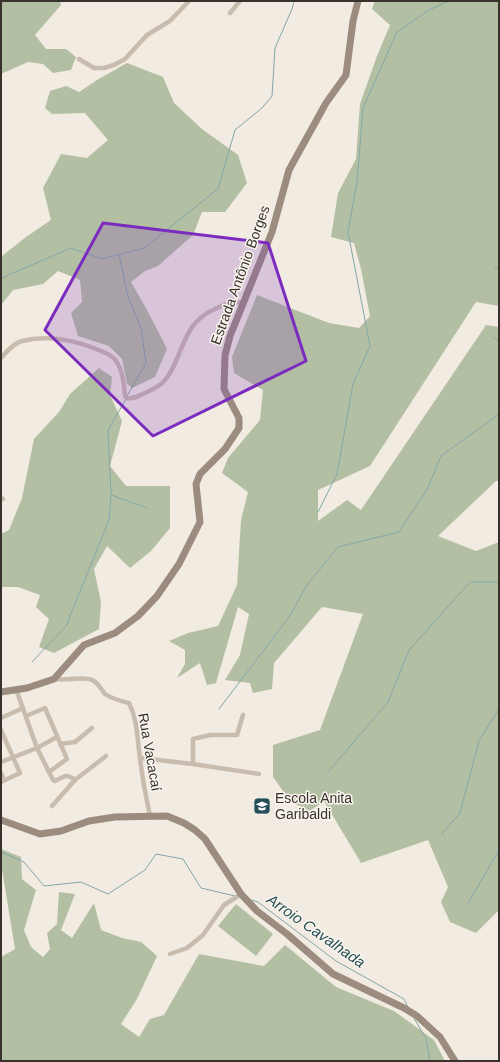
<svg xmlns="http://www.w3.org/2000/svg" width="500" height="1062" font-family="Arial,sans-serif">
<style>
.green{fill:#b3bfa3}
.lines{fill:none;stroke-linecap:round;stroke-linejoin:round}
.stream{stroke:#83a7ab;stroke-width:1}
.street{stroke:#c8bcae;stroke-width:4.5}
.secondary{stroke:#9c8c80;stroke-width:7}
.marked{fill:#7b2cbf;fill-opacity:0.2;stroke:#7b2cbf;stroke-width:3;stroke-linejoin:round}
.labels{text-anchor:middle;stroke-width:3;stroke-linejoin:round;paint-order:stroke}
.street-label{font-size:14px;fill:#38312c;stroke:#f9f5ee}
.poi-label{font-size:14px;fill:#38312c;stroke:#f9f5ee;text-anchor:start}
.water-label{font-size:15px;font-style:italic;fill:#254e55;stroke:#f9f5ee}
</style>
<rect width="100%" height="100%" fill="#f1ebe1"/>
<g class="green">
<polygon points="1,1 60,1 61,5 35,35 46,49 66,49 76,57 71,70 53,73 43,64 28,62 1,74"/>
<polygon points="375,1 499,1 499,306 476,302 370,466 318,490 318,521 347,500 361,510 486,325 499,327 499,481 496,481 438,536 476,551 499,542 499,910 476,933 450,922 441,902 448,887 428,840 361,863 324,801 310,811 291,802 273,777 273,745 320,730 363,614 322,607 274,663 272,689 253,693 250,683 225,680 240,655 249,614 238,607 216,683 207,685 200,663 177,678 185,664 185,650 169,641 188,633 218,626 237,585 241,520 248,492 222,473 228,458 260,420 263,390 234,373 232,357 257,295 329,323 359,328 370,316 361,269 354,243 331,237 338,193 356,159 360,104 377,56 390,25 372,9"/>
<polygon points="127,63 163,77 174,103 202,129 238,155 247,183 225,212 202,212 193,235 158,266 145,271 131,282 146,308 167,349 155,377 132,388 127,384 122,359 109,346 78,336 71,313 82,302 80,280 58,271 43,284 13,290 1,305 1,255 2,256 26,237 51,220 43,188 61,154 87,158 108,140 85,113 52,114 45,108 50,91 66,86 79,92 97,80"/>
<polygon points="99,368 112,377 110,395 122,421 110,466 126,486 170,486 170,528 151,551 130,568 107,546 94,569 101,602 99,629 54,653 39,647 49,619 36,607 40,595 18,587 1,587 1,534 9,530 22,498 34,439 59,412 70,394"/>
<polygon points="1,849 21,857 22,879 36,890 24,930 31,947 43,957 50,949 47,933 57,924 59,892 75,894 61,930 72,938 94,903 101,930 122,938 141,942 157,956 137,999 121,1024 139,1037 150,1019 164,1015 199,954 264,966 285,945 336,987 394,1011 434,1040 445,1061 1,1061 1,957 15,949 2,869 1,869"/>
<polygon points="236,904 273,934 256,956 218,926"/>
</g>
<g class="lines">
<g class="stream">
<polyline points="119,254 128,297 141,328 146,363 127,396"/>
<polyline points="495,268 499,267"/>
<polyline points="1,279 6,276 71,248 102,259 144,248 218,189 235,130 262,108 272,96 275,48 292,9 294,1"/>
<polyline points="493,337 499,341"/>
<polyline points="111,495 147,508"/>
<polyline points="318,512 337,474 353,384 370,346 348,232 357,182 363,108 397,32 429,10 449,1"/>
<polyline points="32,662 66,626 109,520 111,495 108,430 126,399"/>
<polyline points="219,709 289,617 307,585 338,547 399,532 427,490 441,456 499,414"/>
<polyline points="328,772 388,702 409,650 470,582 499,582"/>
<polyline points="442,834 460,813 479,741 499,709"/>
<polyline points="1,852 24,862 44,886 81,882 108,894 145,870 156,854 183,859 201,888 235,896"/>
<polyline points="252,900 258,902 336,961 404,999 408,1007"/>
<polyline points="468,903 499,850"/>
<polyline points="414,1018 426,1039 430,1061"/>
</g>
<g class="street">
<polyline points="230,13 240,1"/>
<polyline points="79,59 94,68 104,68 114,65 125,59 147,35 170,21 189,1"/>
<path d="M 1,358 C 7,351 14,343 22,341 C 48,334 78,341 101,351 C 106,353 113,356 116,361 C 123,371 124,384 125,396 L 127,398 C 134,399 139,396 145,393 C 152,389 160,387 165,380 C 170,374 173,368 176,361 C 186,338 190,320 215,309 C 227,303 230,301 244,303"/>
<polyline points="1,498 3,499"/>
<path d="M 54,679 C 64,681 85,676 92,680 C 98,682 101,690 105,694 C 112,699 121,701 129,703 C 138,721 137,739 140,758 C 142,777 146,797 150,816"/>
<path d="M 16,689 L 37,748 L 53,780 L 55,781 C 65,776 66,773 75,780"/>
<polyline points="26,716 45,708 67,759 49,772"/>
<polyline points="1,718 23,708"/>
<polyline points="1,730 20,773 1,782"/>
<polyline points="60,744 75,742 92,728"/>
<polyline points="140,758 193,764 259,774"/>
<polyline points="1,762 37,748 57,737"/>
<polyline points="193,764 193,739 210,735 237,735 243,715"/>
<polyline points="1,773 4,780"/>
<polyline points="52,806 75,780 106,756"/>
<polyline points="170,954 187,948 203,935 224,905 241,894"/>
</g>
<g class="secondary">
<polyline points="1,692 27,688 54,679 84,645 115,633 138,616 157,596 179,564 200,522 196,484 200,474 225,449 239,428 239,418 224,389 225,355 230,336 272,232 289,170 326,103 346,75 353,21 358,1"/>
<polyline points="1,820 40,834 61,831 89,821 115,817 167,816 184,823 195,830 205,839 241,894 257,911 287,934 333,974 404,1008 417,1016 440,1037 455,1061"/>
</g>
</g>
<path class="marked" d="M 103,223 L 268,243 L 306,361 L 153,436 L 45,330 Z"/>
<defs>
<g id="school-square" transform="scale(0.9)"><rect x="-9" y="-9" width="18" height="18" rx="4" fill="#254e55" stroke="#f9f5ee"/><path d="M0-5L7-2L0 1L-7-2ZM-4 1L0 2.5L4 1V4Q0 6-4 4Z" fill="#fff"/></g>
</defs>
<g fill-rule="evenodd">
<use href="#school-square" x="262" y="806"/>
</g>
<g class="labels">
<g class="street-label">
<text transform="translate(240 275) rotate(-70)" y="5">Estrada Antônio Borges</text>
<text transform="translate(150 752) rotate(80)" y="5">Rua Vacacaí</text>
</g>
<g class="poi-label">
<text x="275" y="803">Escola Anita<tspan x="275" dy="16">Garibaldi</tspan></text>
</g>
<g class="water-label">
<text transform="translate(316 931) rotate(35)" y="5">Arroio Cavalhada</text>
</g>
</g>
<rect width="500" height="1062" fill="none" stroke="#38312c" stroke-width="4"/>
</svg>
